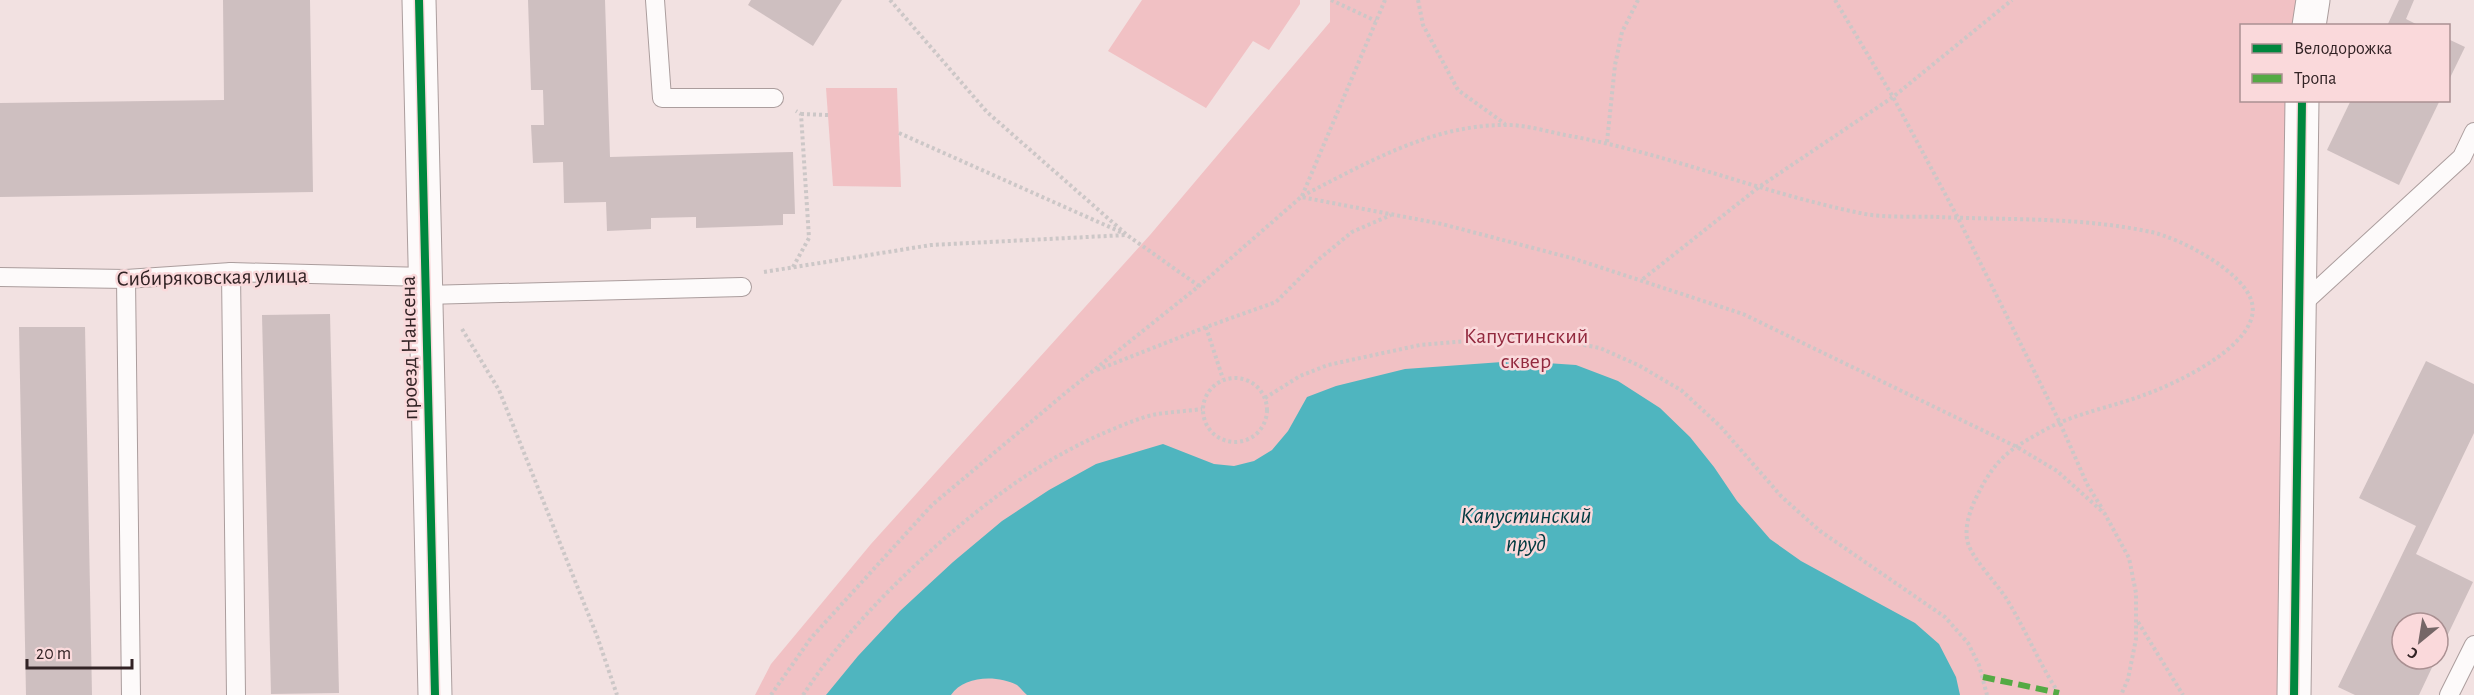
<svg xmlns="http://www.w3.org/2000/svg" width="2474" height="695" font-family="'Alegreya Sans',sans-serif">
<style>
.green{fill:#f1c1c4}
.water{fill:#4fb5bf}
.building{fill:#cebfc0}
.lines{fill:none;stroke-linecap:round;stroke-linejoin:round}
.service-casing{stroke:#ab9d9d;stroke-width:20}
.minor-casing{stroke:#ab9d9d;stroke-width:35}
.tertiary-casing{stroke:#ab9d9d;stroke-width:35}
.path{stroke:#ccc7c7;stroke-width:4;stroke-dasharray:3 3;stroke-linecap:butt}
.service{stroke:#fdfafa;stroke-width:18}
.minor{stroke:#fdfafa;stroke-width:33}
.tertiary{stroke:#fdfafa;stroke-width:33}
.quiet{stroke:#54aa44;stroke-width:6;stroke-dasharray:12 6;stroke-linecap:butt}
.cycleway-casing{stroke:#fad9db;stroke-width:11}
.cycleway{stroke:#00873e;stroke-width:8}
.labels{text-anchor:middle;stroke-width:5;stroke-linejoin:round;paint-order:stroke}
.street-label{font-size:22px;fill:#322325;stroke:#fad9db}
.park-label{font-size:22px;fill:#92293e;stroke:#fad9db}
.water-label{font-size:24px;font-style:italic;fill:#003a40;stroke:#fad9db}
</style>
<rect width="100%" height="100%" fill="#f2e1e1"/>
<g class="green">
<polygon points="1142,0 1300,0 1300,4 1269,50 1253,41 1206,108 1108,51"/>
<polygon points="1330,0 2297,0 2293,25 2242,26 2242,100 2287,101 2282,695 755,695 771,664 871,544 1150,235 1330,22"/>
<polygon points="826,88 897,88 901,187 833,186"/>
</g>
<path class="water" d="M 1516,361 L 1576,365 L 1618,381 L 1660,408 L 1690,437 L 1714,467 L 1737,501 L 1770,539 L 1801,561 L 1915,623 L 1939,644 L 1956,677 L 1960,695 L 1027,695 C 1023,692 1021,688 1017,685 C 998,675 964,675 951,695 L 826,695 L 858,656 L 900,611 L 953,562 L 1002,521 L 1049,490 L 1096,464 L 1163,444 L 1214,464 L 1234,466 L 1254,461 L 1272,450 L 1288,431 L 1307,397 L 1336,386 L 1405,369 Z"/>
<g class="building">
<polygon points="223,0 310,0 313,192 0,197 0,103 224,100"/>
<polygon points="528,0 605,0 610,157 793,152 795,214 783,214 783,225 696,228 696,217 651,218 651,229 607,231 606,202 564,203 563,162 533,163 531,125 544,125 543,90 531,90"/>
<polygon points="751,0 842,0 813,46 748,5"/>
<polygon points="2399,0 2414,0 2406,19 2420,26 2387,26"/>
<polygon points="2448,39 2465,47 2448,82"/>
<polygon points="2351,100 2440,100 2399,185 2327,150"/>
<polygon points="330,314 339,693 271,694 262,315"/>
<polygon points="19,327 85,327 92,695 26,695"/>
<polygon points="2426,361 2474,384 2474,433 2416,554 2473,582 2438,655 2438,623 2402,623 2402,659 2436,659 2419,695 2355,695 2338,687 2416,526 2359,498"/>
</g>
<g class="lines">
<g class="service-casing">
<g id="service">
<polyline points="655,0 662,98 774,98"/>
<polyline points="231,272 236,695"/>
<polyline points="0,277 126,279 231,272 425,277"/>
<polyline points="126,279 131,695"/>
<polyline points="425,295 742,287"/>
<polyline points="2300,306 2462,157 2474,132"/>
<polyline points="2449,695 2474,645"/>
</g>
</g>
<g class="minor-casing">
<g id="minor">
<polyline points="2309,26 2313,0"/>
<polyline points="2294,695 2302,100"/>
</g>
</g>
<g class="tertiary-casing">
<polyline id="tertiary" points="419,0 435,695"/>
</g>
<g class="path">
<polyline points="890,0 987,112 1127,235 1199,286"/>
<polyline points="1331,0 1376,21"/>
<polyline points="1418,0 1423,25 1458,90 1505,124"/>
<polyline points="1835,0 1893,97 1958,218 2060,423 2087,484 2103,510"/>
<polyline points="801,114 828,115"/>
<polyline points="899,133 1123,233"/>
<polyline points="1607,142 1615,65 1622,32 1638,0"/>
<path d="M 1302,196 C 1365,164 1429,126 1502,125 C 1523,124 1545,131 1565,135 C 1667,153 1764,194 1865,214 C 1888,218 1914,216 1937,217 C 2008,220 2082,217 2151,232 C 2180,238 2245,272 2252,303 C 2262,344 2175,384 2144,395 C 2117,405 2088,411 2061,422 C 2047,428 2032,437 2019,445 C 1997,459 1986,477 1975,500 C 1969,513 1963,532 1969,546 C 1975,561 1996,583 2006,598 C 2026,630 2039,664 2060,695"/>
<polyline points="1302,196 1385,0"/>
<polyline points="793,267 809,238 801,114 796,111"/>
<polyline points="764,272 931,245 1126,235"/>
<polyline points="1643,279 1759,187 1893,97 2012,0"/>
<polyline points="1206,327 1223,379"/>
<polyline points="462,329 499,390 597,636 617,695"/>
<polyline points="1097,370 1206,327 1276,302 1318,260 1352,232 1391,215"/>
<circle cx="1235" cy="410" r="32"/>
<polyline points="1265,398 1300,376 1328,365 1420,345 1501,338 1552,339 1600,348 1638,365 1681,390 1720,426 1781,496 1820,531 1945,617 1968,643 1979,665 1987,695"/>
<polyline points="2138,622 2183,695"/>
<polyline points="771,695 811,638 932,505 1069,390 1199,286 1301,197 1442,224 1575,259 1743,314 2017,447 2057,471 2105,514 2129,558 2136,593 2136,639 2128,679 2121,695"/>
<path d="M 803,695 C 840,639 886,591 936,546 C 986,502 1036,464 1097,436 C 1116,428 1137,418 1157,414 C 1172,412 1187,411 1202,409"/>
</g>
<use href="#service" class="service"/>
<use href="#minor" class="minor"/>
<use href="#tertiary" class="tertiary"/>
<polyline class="quiet" points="1983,677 2059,693"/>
<g class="cycleway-casing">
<g id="cycleway">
<polyline points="419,0 435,695"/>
<polyline points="2294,695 2302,100"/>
</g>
</g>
<use href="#cycleway" class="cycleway"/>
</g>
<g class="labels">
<g class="street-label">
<text transform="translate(212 276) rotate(-1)" y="8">Сибиряковская улица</text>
<text transform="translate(408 348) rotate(-91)" y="8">проезд Нансена</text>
</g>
<g class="park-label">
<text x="1526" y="343">Капустинский<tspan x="1526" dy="25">сквер</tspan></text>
</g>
<g class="water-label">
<text x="1526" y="523">Капустинский<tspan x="1526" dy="28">пруд</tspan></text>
</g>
</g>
<rect x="2240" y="24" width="210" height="78" fill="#fad9db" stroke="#aa9092" stroke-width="1.5"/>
<rect x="2252" y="44" width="30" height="9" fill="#00873e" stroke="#aa9092" stroke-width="1.5"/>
<text x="2294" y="54" font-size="18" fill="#322325">Велодорожка</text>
<rect x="2252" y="74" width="30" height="9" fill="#54aa44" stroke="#aa9092" stroke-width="1.5"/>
<text x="2294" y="84" font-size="18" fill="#322325">Тропа</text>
<g transform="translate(2420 641) rotate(210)"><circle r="28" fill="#fad9db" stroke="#aa9092" stroke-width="1.5"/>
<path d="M0-4.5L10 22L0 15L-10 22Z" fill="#756667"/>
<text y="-9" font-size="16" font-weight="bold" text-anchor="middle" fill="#322325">С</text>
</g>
<path d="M27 659v9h105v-9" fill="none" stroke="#322325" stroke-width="3"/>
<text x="36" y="659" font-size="18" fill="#322325" stroke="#fad9db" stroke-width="4.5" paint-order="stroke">20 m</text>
</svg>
